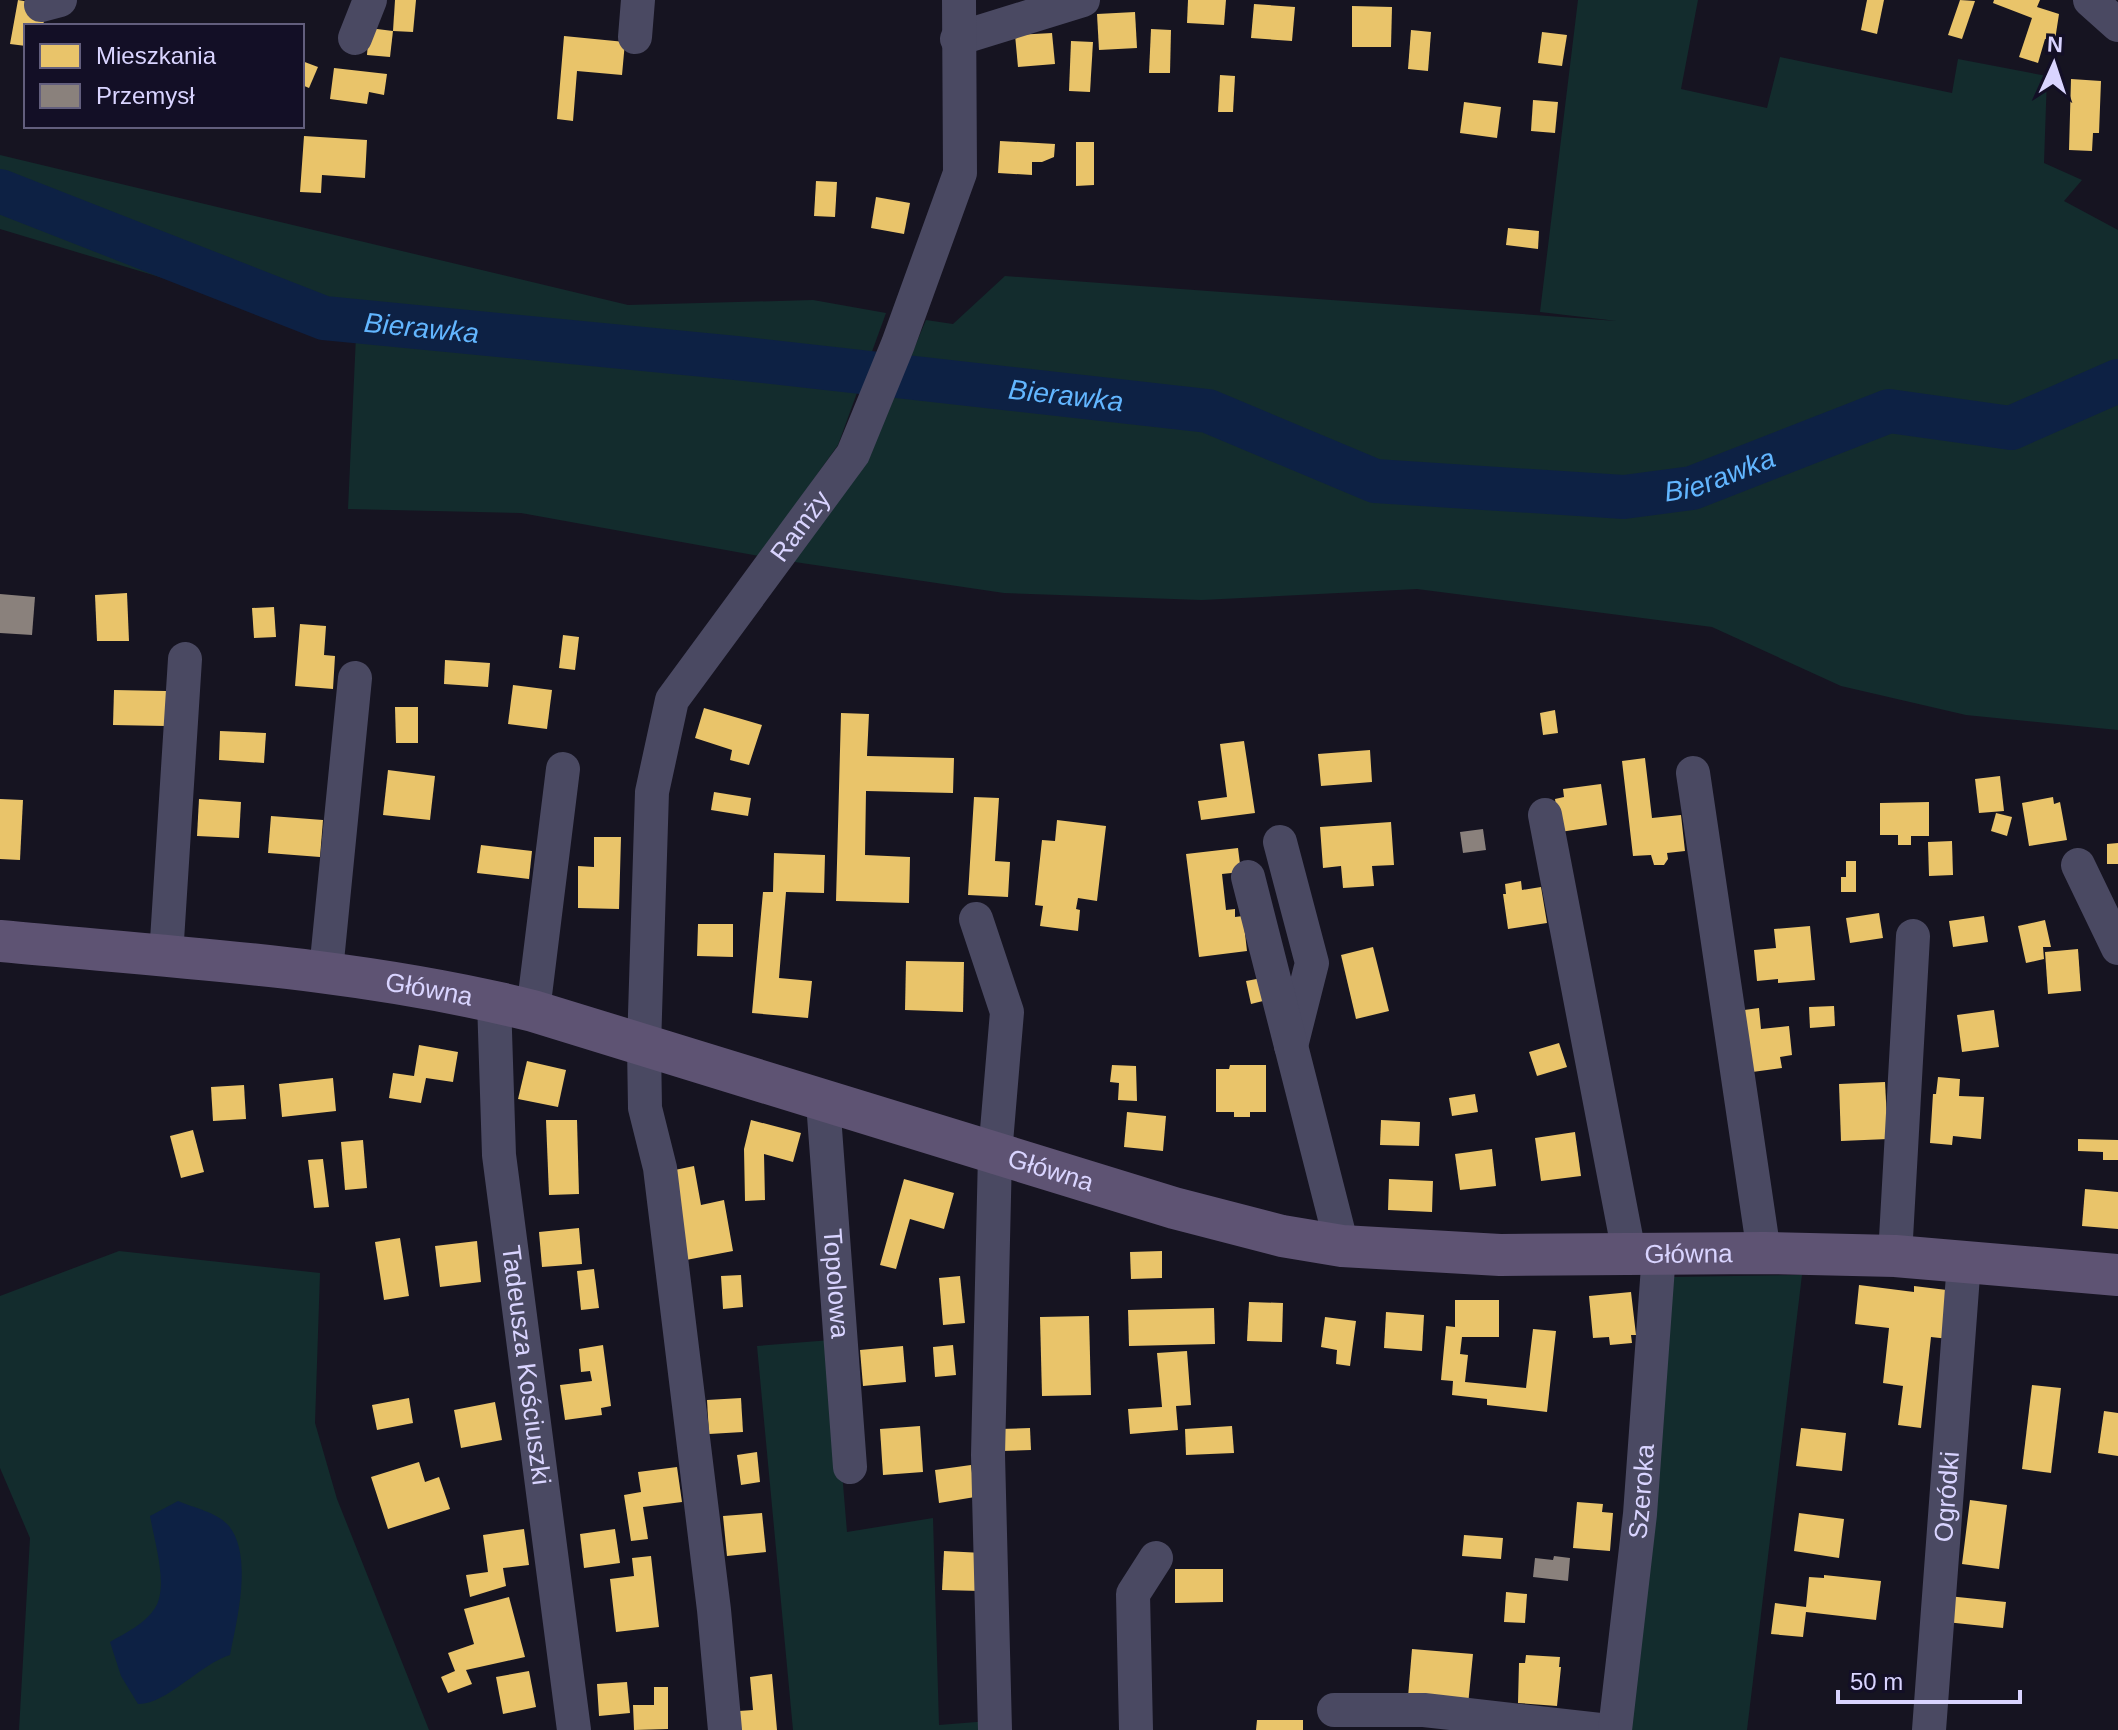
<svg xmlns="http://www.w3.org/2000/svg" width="2118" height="1730" font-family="Arial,sans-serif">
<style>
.green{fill:#132c2d}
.water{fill:#0d2144}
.homes{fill:#e9c46a}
.industry{fill:#8a817c}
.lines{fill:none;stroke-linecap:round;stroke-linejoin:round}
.river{stroke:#0d2144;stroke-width:44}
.minor{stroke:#4a4962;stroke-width:34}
.major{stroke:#5e5373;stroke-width:42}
.labels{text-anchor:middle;stroke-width:8;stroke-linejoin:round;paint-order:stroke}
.street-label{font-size:26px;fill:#d9d4ff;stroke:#130f26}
.water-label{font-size:28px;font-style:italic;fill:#62b6ff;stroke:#130f26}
</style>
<rect width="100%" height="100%" fill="#161421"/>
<g class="green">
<polygon points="1578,0 1698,0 1681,89 1767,108 1780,57 1952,93 1958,59 2047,76 2044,163 2082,180 2064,201 2118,230 2118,730 1966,715 1841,686 1712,627 1417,589 1202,600 1004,593 788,561 897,381 1205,415 1329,469 1386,488 1523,494 1623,503 1684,494 1732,477 1634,485 1380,472 1214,403 902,377 926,320 953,324 1005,276 1617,321 1540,312"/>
<polygon points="0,155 628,305 813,300 886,313 838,445 759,556 521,513 348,509 356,336 0,229"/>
<polygon points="119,1251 320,1273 315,1423 337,1499 429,1730 19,1730 30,1538 0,1468 0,1296"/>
<polygon points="1802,1275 1747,1730 1622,1730 1671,1277"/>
<polygon points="831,1340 847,1532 933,1518 939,1725 989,1721 989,1730 793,1730 757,1346"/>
</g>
<path class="water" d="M 178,1501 C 194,1508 217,1512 229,1526 C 253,1556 237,1620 230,1655 C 200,1664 166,1705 138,1704 L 121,1676 L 110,1642 C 125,1633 145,1624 155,1608 C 169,1587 154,1540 150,1516 Z"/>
<g class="homes">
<polygon points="18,0 47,5 43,26 26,26 26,46 10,44"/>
<polygon points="395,0 416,0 413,32 393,31"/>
<polygon points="1188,0 1226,0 1224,25 1187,23"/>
<polygon points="1867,0 1884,0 1877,34 1861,30"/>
<polygon points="1960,0 1975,1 1962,39 1948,35"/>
<polygon points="1994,0 2040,0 2037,7 2059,14 2055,40 2045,39 2038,63 2019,57 2032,18 1993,3"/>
<polygon points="1254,4 1295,7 1292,41 1251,38"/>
<polygon points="1352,6 1392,7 1391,47 1352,47"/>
<polygon points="1135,12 1137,48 1099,50 1097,14"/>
<polygon points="369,28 393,31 390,57 367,55"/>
<polygon points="1151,29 1171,30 1170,73 1149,73"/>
<polygon points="1411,30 1431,32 1428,71 1408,69"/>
<polygon points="1542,32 1567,35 1562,66 1538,63"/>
<polygon points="1052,33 1055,64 1018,67 1015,35"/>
<polygon points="564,36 625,42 622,75 577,71 573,121 557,119"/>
<polygon points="1071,41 1093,42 1090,92 1069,91"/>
<polygon points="302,61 318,67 309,88 302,85"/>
<polygon points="334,68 387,74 384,95 369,92 367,104 330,99"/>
<polygon points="1220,75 1235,76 1233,112 1218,112"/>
<polygon points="2071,79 2101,81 2099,133 2093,133 2092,151 2069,150"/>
<polygon points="1533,100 1558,102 1555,133 1531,131"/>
<polygon points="1464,102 1501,107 1497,138 1460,133"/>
<polygon points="304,136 367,140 365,178 322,175 321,193 300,192"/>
<polygon points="1000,141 1055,144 1054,157 1042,162 1032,162 1032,175 998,173"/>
<polygon points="1076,142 1094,142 1094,185 1076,186"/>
<polygon points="816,181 837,182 835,217 814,216"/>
<polygon points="876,197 910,203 904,234 871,228"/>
<polygon points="1508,228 1539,231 1538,249 1506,245"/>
<polygon points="127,593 129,641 97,641 95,595"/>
<polygon points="274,607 276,637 254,638 252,608"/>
<polygon points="300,624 326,626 324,655 335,656 333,689 295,686"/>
<polygon points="563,635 579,637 575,670 559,668"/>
<polygon points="445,660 490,663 488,687 444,684"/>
<polygon points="513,685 552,690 547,729 508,724"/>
<polygon points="114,690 166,691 166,726 113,725"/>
<polygon points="395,707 418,707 418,743 396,743"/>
<polygon points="704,708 762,725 749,765 730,760 732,750 695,738"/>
<polygon points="1555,710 1558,733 1543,735 1540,713"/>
<polygon points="841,713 869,714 867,756 954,758 953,793 866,791 865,855 910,857 909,903 836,901"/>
<polygon points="220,731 266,733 264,763 219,760"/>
<polygon points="1244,741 1255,813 1201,820 1198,801 1227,797 1220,744"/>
<polygon points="1370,750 1372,782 1321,786 1318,754"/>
<polygon points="1645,758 1652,818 1681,815 1685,851 1667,853 1668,859 1664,865 1654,865 1651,855 1633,856 1622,761"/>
<polygon points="388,770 435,776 430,820 383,815"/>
<polygon points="2000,776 2004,811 1979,813 1975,779"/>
<polygon points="1601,784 1607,825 1560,832 1555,799 1564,797 1563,789"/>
<polygon points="714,792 751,798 748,816 711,810"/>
<polygon points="974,797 999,798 995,861 1010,862 1008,897 968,895"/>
<polygon points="2053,797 2054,804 2060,802 2067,840 2029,846 2022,803"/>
<polygon points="0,799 23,800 20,860 0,859"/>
<polygon points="199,799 241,802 239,838 197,836"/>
<polygon points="1929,802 1929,836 1911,836 1911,845 1898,845 1898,835 1880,835 1880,803"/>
<polygon points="1996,813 2012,817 2007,836 1991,831"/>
<polygon points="271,816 323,820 320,857 268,853"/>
<polygon points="1057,820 1106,826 1097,901 1078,898 1076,909 1080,910 1078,931 1040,926 1043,906 1035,905 1042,840 1055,841"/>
<polygon points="1391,822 1394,865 1372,866 1374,886 1343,888 1341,866 1323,868 1320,827"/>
<polygon points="594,837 621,837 619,909 578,908 578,866 594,867"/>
<polygon points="1952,841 1953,875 1929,876 1928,842"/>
<polygon points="2118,843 2118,864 2107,864 2107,844"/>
<polygon points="481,845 532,851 529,879 477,873"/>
<polygon points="1238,848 1241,872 1222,874 1226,910 1235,909 1235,917 1243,916 1247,951 1199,957 1186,854"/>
<polygon points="774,853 825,855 824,893 786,892 779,978 812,981 808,1018 752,1013 763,892 773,892"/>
<polygon points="1846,861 1856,861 1856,892 1841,892 1841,877 1846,877"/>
<polygon points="1521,881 1522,890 1541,887 1547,923 1508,929 1503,894 1506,894 1505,884"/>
<polygon points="1879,913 1883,938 1850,943 1846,918"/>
<polygon points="1984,916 1988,942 1953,947 1949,921"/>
<polygon points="2045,920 2051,947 2043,947 2044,959 2026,963 2018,926"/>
<polygon points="698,924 733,924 733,957 697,956"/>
<polygon points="1810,926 1815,980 1778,983 1778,979 1757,981 1754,950 1776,948 1774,929"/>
<polygon points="1373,947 1389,1011 1356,1019 1341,955"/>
<polygon points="2078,949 2081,991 2048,994 2045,952"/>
<polygon points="906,961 964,962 963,1012 905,1010"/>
<polygon points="1267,977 1271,999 1251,1004 1246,981"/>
<polygon points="1834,1006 1835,1026 1810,1028 1809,1007"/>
<polygon points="1759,1008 1761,1029 1789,1026 1792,1055 1780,1057 1782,1068 1745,1073 1737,1011"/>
<polygon points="1994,1010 1999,1047 1962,1052 1957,1015"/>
<polygon points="1559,1043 1567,1067 1537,1076 1529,1052"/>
<polygon points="419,1045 458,1052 453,1082 426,1078 421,1103 389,1098 393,1073 414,1076"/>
<polygon points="527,1061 566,1070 558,1107 518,1099"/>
<polygon points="1112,1065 1136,1066 1137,1101 1118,1100 1119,1083 1110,1082"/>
<polygon points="1230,1065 1266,1065 1266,1112 1250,1112 1250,1117 1234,1117 1234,1112 1216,1112 1216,1069 1229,1069"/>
<polygon points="1938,1077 1960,1079 1959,1096 1984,1097 1981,1139 1953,1136 1952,1145 1930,1143 1933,1094 1936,1094"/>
<polygon points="333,1078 336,1111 282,1117 279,1084"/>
<polygon points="1885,1082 1888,1139 1841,1141 1839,1084"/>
<polygon points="244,1085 246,1119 213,1121 211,1087"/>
<polygon points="1475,1094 1478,1112 1452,1116 1449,1098"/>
<polygon points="1127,1112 1166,1116 1163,1151 1124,1147"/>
<polygon points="546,1120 577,1120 579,1194 549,1195"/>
<polygon points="751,1120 801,1133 793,1162 764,1154 765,1200 745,1201 744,1149"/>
<polygon points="1381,1120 1420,1122 1419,1146 1380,1145"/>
<polygon points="193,1130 204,1172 181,1178 170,1136"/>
<polygon points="1575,1132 1581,1176 1541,1181 1535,1138"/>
<polygon points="2078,1139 2118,1140 2118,1160 2103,1160 2103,1152 2078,1151"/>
<polygon points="363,1140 367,1188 345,1190 341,1142"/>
<polygon points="1492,1149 1496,1186 1460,1190 1455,1154"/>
<polygon points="323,1159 329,1207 314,1208 308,1160"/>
<polygon points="694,1166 701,1205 724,1200 733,1251 686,1260 670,1171"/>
<polygon points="904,1179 954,1193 944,1229 910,1219 896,1269 880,1265"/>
<polygon points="1389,1179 1433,1181 1432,1212 1388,1210"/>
<polygon points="2085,1189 2118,1192 2118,1229 2082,1226"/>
<polygon points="579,1228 582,1264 542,1267 539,1232"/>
<polygon points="400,1238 409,1296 384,1300 375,1242"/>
<polygon points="477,1241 481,1282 440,1287 435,1246"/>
<polygon points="1162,1251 1162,1278 1131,1279 1130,1252"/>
<polygon points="594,1269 599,1308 581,1310 577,1271"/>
<polygon points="741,1275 743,1307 723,1309 721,1276"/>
<polygon points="960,1276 965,1323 943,1325 939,1278"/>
<polygon points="1859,1285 1914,1292 1914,1286 1955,1291 1949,1339 1931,1337 1921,1428 1898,1425 1903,1386 1883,1383 1889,1328 1855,1324"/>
<polygon points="1631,1292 1636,1335 1631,1335 1632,1343 1610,1345 1609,1337 1593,1338 1589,1296"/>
<polygon points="1455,1300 1499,1300 1499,1337 1462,1337 1460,1354 1468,1355 1465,1382 1526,1388 1533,1329 1556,1331 1547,1412 1487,1405 1487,1399 1452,1395 1453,1381 1441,1380 1446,1326 1455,1327"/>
<polygon points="1249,1302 1283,1303 1282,1342 1247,1341"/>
<polygon points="1214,1308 1215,1344 1129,1346 1128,1310"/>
<polygon points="1386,1312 1424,1315 1422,1351 1384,1348"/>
<polygon points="1089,1316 1091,1395 1042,1396 1040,1317"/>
<polygon points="1325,1317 1356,1321 1350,1366 1336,1364 1337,1350 1321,1347"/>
<polygon points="603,1345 611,1406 601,1408 602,1415 565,1420 560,1385 592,1381 590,1371 581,1372 579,1349"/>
<polygon points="953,1345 956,1375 935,1377 933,1347"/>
<polygon points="903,1346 906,1382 863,1386 860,1350"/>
<polygon points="1187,1351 1191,1405 1176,1406 1178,1430 1130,1434 1128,1409 1162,1407 1157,1353"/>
<polygon points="2032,1385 2061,1388 2051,1473 2022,1469"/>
<polygon points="409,1398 413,1423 377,1430 372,1405"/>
<polygon points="741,1398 743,1432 709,1434 707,1400"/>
<polygon points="495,1402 502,1440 461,1448 454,1410"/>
<polygon points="2104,1411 2118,1413 2118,1456 2098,1453"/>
<polygon points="920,1426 923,1472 883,1475 880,1429"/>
<polygon points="1232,1426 1234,1453 1186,1455 1185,1429"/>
<polygon points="1030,1428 1031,1450 1001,1451 1000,1429"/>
<polygon points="1801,1428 1846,1433 1842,1471 1796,1466"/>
<polygon points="757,1452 760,1482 741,1485 737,1455"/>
<polygon points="419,1462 425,1482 439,1477 450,1509 388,1529 371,1477"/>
<polygon points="971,1465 975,1497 939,1503 935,1470"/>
<polygon points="677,1467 682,1502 643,1507 648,1539 631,1541 624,1495 641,1492 638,1472"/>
<polygon points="1970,1500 2007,1505 1999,1569 1962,1564"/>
<polygon points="1577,1502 1603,1504 1602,1512 1613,1513 1610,1551 1573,1548"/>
<polygon points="762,1513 766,1552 727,1556 723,1516"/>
<polygon points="1799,1513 1844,1519 1839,1558 1794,1551"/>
<polygon points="524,1529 529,1565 503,1568 506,1586 470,1597 466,1575 488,1572 483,1535"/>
<polygon points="615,1529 620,1563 584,1568 580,1534"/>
<polygon points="1464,1535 1503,1538 1501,1559 1462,1556"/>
<polygon points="944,1551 983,1553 981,1591 942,1590"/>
<polygon points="651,1556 659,1627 616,1632 610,1579 634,1576 632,1558"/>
<polygon points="1175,1569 1223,1569 1223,1602 1175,1603"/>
<polygon points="1824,1575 1881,1581 1876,1620 1806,1612 1803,1637 1771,1634 1775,1603 1806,1607 1809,1577 1824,1578"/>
<polygon points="1506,1592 1527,1594 1525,1623 1504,1622"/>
<polygon points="1948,1596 2006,1602 2003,1628 1946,1622"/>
<polygon points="509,1597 525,1657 466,1670 472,1684 448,1693 441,1677 455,1671 448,1653 474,1644 464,1609"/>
<polygon points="1412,1649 1473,1654 1468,1705 1408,1697"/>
<polygon points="1526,1655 1560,1657 1559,1667 1561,1667 1557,1706 1518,1703 1519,1663 1525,1663"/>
<polygon points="529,1671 536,1707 503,1714 496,1677"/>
<polygon points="772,1674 777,1730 741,1730 739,1711 753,1710 750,1677"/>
<polygon points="627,1682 630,1713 599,1716 597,1684"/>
<polygon points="654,1687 668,1687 668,1729 634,1730 633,1705 654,1705"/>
<polygon points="1257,1720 1303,1720 1303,1730 1256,1730"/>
</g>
<g class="industry">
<polygon points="0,594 35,597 32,635 0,633"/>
<polygon points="1483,829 1486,850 1463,853 1460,832"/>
<polygon points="1554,1556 1570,1558 1568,1581 1533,1577 1535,1558 1553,1560"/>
</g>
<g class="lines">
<path class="river" id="s1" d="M 0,191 L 324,318 L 736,358 L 1208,411 L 1375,481 L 1624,497 L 1692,488 L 1889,411 L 2011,428 L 2118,381"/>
<g class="minor">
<polyline points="2090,0 2118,25"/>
<polyline points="41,5 60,0"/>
<polyline points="635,37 638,0"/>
<polyline points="355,38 370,0"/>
<polyline points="957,39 1083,0"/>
<polyline points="1693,773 1764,1253"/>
<polyline points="1545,815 1629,1253"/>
<polyline points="1280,842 1312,963 1291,1046"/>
<polyline points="2078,865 2118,948"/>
<polyline points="1248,877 1342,1246"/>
<polyline points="976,919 1007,1012 995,1154 988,1455 995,1730"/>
<polyline points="166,956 185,659"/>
<polyline points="326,971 355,678"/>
<path id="s2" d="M 494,1001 L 499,1155 L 574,1730"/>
<polyline points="533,1011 563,769"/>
<path id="s3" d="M 823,1102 L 850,1467"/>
<polyline points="1895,1256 1913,936"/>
<polyline points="1334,1710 1424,1710 1600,1730"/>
<path id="s4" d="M 725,1730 L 714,1610 L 660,1168 L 645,1108 L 644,1046 L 652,792 L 672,700 L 853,454 L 898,344 L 960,173 L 959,0"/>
<polyline points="1136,1730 1133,1594 1156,1558"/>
<path id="s5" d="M 1615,1730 L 1640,1514 L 1659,1253"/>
<path id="s6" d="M 1929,1730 L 1964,1262"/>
</g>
<path class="major" id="s7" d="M 0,941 C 179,958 358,967 533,1011 L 1174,1208 L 1282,1236 L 1342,1246 L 1500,1255 L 1764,1253 L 1895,1256 L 2118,1275"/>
</g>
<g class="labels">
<g class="street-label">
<text dy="9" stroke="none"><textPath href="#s4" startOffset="1254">Ramży</textPath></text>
<text dy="9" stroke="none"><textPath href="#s7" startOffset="432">Główna</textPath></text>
<text dy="9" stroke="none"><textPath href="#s7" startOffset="1080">Główna</textPath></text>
<text dy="9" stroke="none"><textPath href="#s7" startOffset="1728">Główna</textPath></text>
<text dy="9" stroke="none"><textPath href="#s3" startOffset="182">Topolowa</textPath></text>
<text dy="9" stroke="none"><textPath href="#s2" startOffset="366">Tadeusza Kościuszki</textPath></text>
<text dy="9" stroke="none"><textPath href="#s5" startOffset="240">Szeroka</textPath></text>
<text dy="9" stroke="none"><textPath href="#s6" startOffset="234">Ogródki</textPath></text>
</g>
<g class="water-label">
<text dy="10" stroke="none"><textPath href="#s1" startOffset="446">Bierawka</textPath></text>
<text dy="10" stroke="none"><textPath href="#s1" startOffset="1094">Bierawka</textPath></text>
<text dy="10" stroke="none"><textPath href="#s1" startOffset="1766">Bierawka</textPath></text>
</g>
</g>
<rect x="24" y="24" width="280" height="104" fill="#130f26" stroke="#625e7d" stroke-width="2"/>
<rect x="40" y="44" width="40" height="24" fill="#e9c46a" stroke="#625e7d" stroke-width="2"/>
<text x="96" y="64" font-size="24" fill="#d9d4ff">Mieszkania</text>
<rect x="40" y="84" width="40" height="24" fill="#8a817c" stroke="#625e7d" stroke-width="2"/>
<text x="96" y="104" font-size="24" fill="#d9d4ff">Przemysł</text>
<g transform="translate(2054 64) rotate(3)" stroke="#130f26" stroke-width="6" paint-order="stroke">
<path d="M0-6L14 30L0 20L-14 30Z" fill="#d9d4ff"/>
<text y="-12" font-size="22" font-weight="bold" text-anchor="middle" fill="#d9d4ff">N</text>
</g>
<path d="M1838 1690v12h182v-12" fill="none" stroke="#d9d4ff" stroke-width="4"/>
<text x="1850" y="1690" font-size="24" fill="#d9d4ff" stroke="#130f26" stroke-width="6" paint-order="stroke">50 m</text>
</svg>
